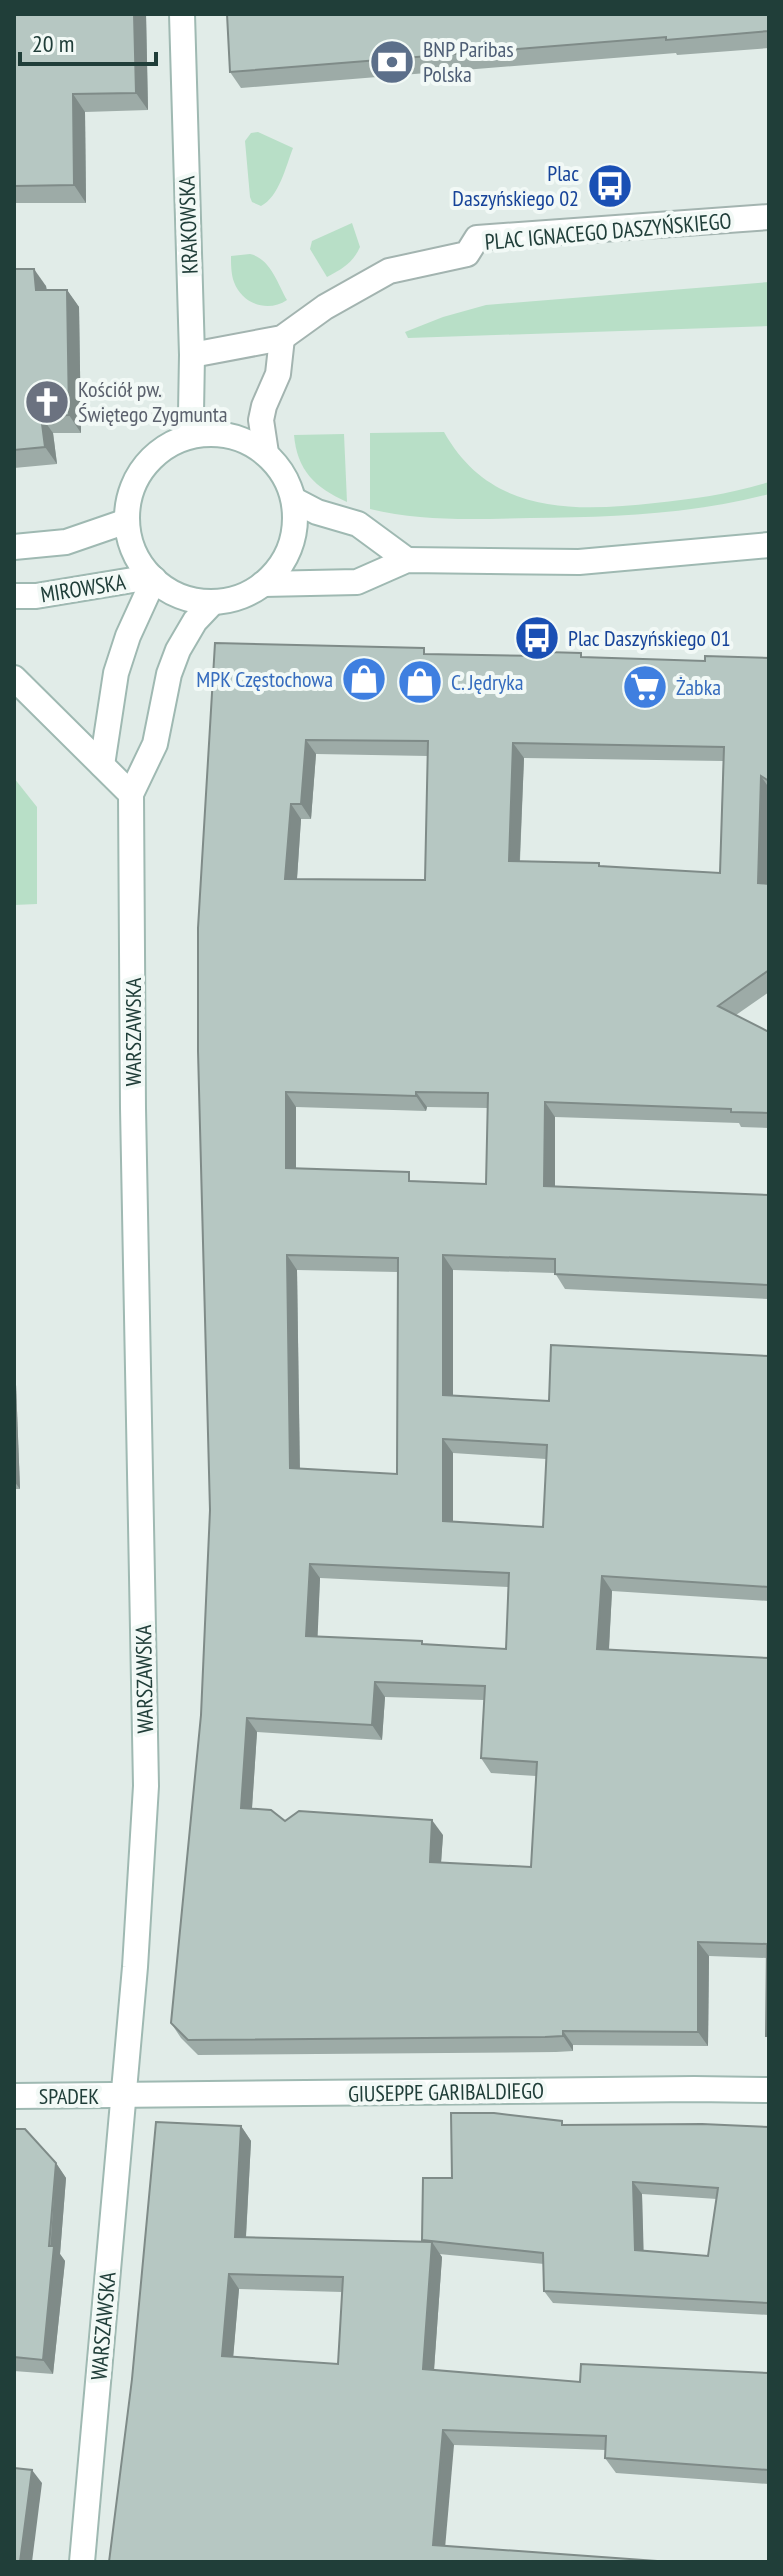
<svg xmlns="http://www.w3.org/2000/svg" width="783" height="2576" font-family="'PT Sans Narrow',sans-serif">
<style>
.grass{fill:#b8dfc7}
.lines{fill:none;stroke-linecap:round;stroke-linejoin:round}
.lane-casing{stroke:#a3b4b0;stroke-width:28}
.secondary-casing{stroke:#9fb9b2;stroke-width:28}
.lane{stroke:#fff;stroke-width:24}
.secondary{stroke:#fff;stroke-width:24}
.wall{fill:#9daba7;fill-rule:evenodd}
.shaded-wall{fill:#7f8b88}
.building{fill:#b6c7c2;stroke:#7f8b88;stroke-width:2;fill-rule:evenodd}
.labels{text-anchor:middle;stroke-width:8;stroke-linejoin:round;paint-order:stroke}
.service-label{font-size:22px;fill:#4e5e75;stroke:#f2f9f6;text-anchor:start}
.transit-label{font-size:22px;fill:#164399;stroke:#f2f9f6;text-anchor:end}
.street-label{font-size:22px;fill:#203e39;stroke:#f2f9f6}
.worship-label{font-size:22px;fill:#5b616d;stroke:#f2f9f6;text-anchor:start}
.shop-label{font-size:22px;fill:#366cbe;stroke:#f2f9f6;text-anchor:start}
</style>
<rect width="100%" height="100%" fill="#e1ece8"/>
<g class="grass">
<path d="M 258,132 L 293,148 C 286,166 279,197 261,206 L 252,202 L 250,197 L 245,141 L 251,133 Z"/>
<path d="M 352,223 L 360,247 C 353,263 342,269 327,277 L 310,249 L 312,241 Z"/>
<path d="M 250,254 C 270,258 278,284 287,300 C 268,313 242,304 234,282 C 231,274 231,264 231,256 Z"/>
<polygon points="769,282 769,326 408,338 405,332 443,317 486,305"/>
<path d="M 444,432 C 490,514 572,512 655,503 C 694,499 731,494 769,482 L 769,494 C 687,515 614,517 530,518 C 476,519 423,522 370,509 L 370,433 Z"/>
<path d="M 344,434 L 347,502 C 315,488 297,470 294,435 Z"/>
<polygon points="14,778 37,807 37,904 14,905"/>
</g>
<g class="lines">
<g class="lane-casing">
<g id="lane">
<polyline points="192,355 282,338 325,307 389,271 467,254 477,238 769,217"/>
<polyline points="266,453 261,420 264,406 278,374 282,338"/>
</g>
</g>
<g class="secondary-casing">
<g id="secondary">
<polyline points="182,14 192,355 191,413 188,436"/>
<circle cx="211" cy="518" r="84"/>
<polyline points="294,500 317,512 358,524 407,560"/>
<polyline points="14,547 66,542 127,521"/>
<polyline points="263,584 357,582 407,560 579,562 769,545"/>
<polyline points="14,596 36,596 151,577"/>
<polyline points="14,678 131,794"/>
<polyline points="102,765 116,673 128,636 154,579"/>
<polyline points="14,2096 694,2089 769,2090"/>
<polyline points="82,2562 135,1967 146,1786 133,1108 131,794 155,744 169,674 178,650 195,621 213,602"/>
</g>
</g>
<use href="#lane" class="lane"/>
<use href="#secondary" class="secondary"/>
</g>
<g class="wall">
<polygon points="14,14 146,14 148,110 85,112 86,203 14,203"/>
<polygon points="769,14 769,48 677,55 676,53 241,88 230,72"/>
<polygon points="14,269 46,286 47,290 67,290 79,307 81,433 53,433 57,464 14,468"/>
<path d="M 215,643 L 428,654 L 705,661 L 769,658 L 769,992 L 736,1015 L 769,1032 L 769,1128 L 741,1127 L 739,1123 L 555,1117 L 555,1186 L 769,1195 L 769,1299 L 565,1289 L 555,1273 L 453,1270 L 453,1396 L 549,1401 L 769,1356 L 769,1601 L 612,1591 L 609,1650 L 769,1658 L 769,2040 L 766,2036 L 767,1958 L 709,1956 L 708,2046 L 573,2045 L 573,2051 L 556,2052 L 198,2055 L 181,2038 L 171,2023 L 201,1715 L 210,1510 ZM 316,754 L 428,756 L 425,880 L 297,879 L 301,819 L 311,819 ZM 524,758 L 723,761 L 720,873 L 601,867 L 599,863 L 520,861 ZM 296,1107 L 426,1111 L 427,1107 L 488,1108 L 486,1184 L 416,1181 L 296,1168 ZM 297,1270 L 398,1272 L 397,1474 L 300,1469 ZM 453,1453 L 546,1459 L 543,1527 L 453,1522 ZM 320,1578 L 508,1587 L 506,1649 L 424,1645 L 422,1641 L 317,1637 ZM 385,1697 L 484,1700 L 481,1758 L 491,1773 L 536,1776 L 531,1867 L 441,1863 L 443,1835 L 285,1821 L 252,1809 L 257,1732 L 382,1740 Z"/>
<polygon points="14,1332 20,1489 14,1489"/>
<path d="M 565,2125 L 769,2127 L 769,2315 L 553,2303 L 544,2291 L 544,2264 L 439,2254 L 442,2257 L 434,2370 L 580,2382 L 769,2373 L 769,2484 L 616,2473 L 605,2458 L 606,2450 L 454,2445 L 109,2562 L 241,2126 L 251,2141 L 246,2238 L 424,2242 L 422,2240 L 452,2178 ZM 642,2194 L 717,2199 L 708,2256 L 643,2251 ZM 239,2289 L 342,2292 L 338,2364 L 233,2357 Z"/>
<polygon points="14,2129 56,2163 66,2178 60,2254 65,2261 53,2374 14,2371"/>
</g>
<g class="shaded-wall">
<polygon points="134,14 146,14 148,110 136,93"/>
<polygon points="73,94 85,112 86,203 74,185"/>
<polygon points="34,269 46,286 48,307 36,290"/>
<polygon points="67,290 79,307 81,433 69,415"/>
<polygon points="41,416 53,433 57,464 45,447"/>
<polygon points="306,740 316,754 311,819 301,804"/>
<polygon points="513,743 524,758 519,876 509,861"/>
<polygon points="761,776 769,788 768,898 758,883"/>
<polygon points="291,804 301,819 296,893 285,879"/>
<polygon points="286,1092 296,1107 296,1183 286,1168"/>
<polygon points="416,1092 427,1107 426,1111 416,1096"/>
<polygon points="545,1102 555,1117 555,1201 544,1186"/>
<polygon points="287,1255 297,1270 300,1483 290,1468"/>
<polygon points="443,1255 453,1270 453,1410 443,1395"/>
<polygon points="14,1332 20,1489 14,1481"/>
<polygon points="443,1439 453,1453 453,1536 443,1521"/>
<polygon points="310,1564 320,1578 317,1651 306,1636"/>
<polygon points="602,1576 612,1591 608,1664 597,1649"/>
<polygon points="375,1682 385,1697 382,1740 372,1725"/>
<polygon points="247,1718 257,1732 251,1822 241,1808"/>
<polygon points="432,1820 443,1835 440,1877 430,1862"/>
<polygon points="698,1942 709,1956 708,2046 698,2032"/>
<polygon points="563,2031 573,2045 573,2051 563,2036"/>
<polygon points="241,2126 251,2141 245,2252 235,2237"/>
<polygon points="56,2163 66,2178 60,2254 65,2261 53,2374 43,2360"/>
<polygon points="633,2182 642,2194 644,2263 635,2250"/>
<polygon points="432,2242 442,2257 433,2384 423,2369"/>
<polygon points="229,2274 239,2289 232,2371 222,2356"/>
<polygon points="443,2430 454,2445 444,2560 433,2545"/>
<polygon points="32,2470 42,2483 32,2562 20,2562"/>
</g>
<g class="building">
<polygon points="14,14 134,14 136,93 73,94 74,185 14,186"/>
<polygon points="227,14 769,14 769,31 666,40 666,37 230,72"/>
<polygon points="14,269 34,269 36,290 67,290 69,415 41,416 45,447 14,450"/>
<path d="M 215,643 L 424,648 L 424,654 L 546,656 L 546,652 L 581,653 L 581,657 L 705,661 L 705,656 L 769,658 L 769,781 L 761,776 L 758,883 L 769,884 L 769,970 L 718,1006 L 769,1032 L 769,1113 L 731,1112 L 731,1109 L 545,1102 L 544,1186 L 769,1195 L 769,1285 L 555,1274 L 555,1259 L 443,1255 L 443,1395 L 549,1401 L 551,1345 L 769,1356 L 769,1587 L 602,1576 L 597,1649 L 769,1658 L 769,2036 L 766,2036 L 767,1944 L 698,1942 L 698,2032 L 563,2031 L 563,2036 L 545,2037 L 188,2040 L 171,2023 L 201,1715 L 210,1510 L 198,1051 L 198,928 ZM 306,740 L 428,741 L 425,880 L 285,879 L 291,804 L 301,804 ZM 513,743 L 724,747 L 720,873 L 599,866 L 599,863 L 509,861 ZM 286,1092 L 416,1096 L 416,1092 L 488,1093 L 486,1184 L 409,1181 L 409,1172 L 286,1168 ZM 287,1255 L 398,1258 L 397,1474 L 290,1468 ZM 443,1439 L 547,1445 L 543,1527 L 443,1521 ZM 310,1564 L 509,1573 L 506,1649 L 422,1644 L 422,1641 L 306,1636 ZM 375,1682 L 485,1686 L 481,1758 L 537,1762 L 531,1867 L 430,1862 L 432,1820 L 299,1811 L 285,1821 L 271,1810 L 241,1808 L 247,1718 L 372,1725 Z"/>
<path d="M 451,2113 L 494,2113 L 562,2121 L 562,2125 L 702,2124 L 769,2127 L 769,2303 L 544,2291 L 543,2253 L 422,2240 L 423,2178 L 452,2178 ZM 633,2182 L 718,2188 L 708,2256 L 635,2250 Z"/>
<path d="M 156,2122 L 241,2126 L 235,2237 L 432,2242 L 423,2369 L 580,2382 L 581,2364 L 769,2373 L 769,2470 L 605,2458 L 606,2436 L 443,2430 L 433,2545 L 671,2562 L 109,2562 L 132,2379 ZM 229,2274 L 343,2277 L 338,2364 L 222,2356 Z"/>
<polygon points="14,2129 25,2129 56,2163 49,2246 54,2246 43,2360 14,2357"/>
<polygon points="14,2468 32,2470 20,2562 14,2562"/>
</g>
<defs>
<g id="bank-disc" transform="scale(2.3)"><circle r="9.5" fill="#5c6f8a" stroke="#f2f9f6"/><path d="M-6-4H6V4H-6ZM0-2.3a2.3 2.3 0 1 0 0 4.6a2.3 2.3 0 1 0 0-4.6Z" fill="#fff"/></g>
<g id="bus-disc" transform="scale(2.3)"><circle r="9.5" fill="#1a4fb4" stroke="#f2f9f6"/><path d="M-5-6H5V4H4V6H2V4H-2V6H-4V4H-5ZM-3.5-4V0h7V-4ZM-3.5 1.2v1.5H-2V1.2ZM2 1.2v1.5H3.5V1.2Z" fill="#fff"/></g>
<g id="church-disc" transform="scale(2.3)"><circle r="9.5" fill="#6b7280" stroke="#f2f9f6"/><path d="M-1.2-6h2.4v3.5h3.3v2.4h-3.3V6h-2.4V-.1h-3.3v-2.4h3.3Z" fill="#fff"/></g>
<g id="shop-disc" transform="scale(2.3)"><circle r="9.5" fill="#3f7fe0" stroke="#f2f9f6"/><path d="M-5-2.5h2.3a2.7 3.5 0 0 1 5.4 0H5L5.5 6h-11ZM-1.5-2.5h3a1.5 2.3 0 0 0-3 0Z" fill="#fff"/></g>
<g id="supermarket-disc" transform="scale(2.3)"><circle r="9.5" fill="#3f7fe0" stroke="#f2f9f6"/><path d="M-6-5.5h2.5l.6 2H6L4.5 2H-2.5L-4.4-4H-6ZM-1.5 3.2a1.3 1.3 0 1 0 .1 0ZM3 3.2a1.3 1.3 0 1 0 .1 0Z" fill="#fff"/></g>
</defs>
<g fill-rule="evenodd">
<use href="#bank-disc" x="392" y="62"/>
<use href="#bus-disc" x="610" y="186"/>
<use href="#church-disc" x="47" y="402"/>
<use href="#bus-disc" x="537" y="638"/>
<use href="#shop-disc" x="364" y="679"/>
<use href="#shop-disc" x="420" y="682"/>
<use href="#supermarket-disc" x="645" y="687"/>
</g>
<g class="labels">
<g class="service-label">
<text x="423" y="57">BNP Paribas<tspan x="423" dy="25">Polska</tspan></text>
</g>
<g class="transit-label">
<text x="579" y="181">Plac<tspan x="579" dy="25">Daszyńskiego 02</tspan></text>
<text x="568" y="646" text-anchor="start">Plac Daszyńskiego 01</text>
</g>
<g class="street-label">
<text transform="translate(188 225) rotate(-92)" y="8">KRAKOWSKA</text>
<text transform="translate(608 231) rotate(-5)" y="8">PLAC IGNACEGO DASZYŃSKIEGO</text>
<text transform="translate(83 588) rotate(-9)" y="8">MIROWSKA</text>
<text transform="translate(133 1032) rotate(-90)" y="8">WARSZAWSKA</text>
<text transform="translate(144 1679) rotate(-91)" y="8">WARSZAWSKA</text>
<text transform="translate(446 2092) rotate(-1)" y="8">GIUSEPPE GARIBALDIEGO</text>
<text x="69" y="2104">SPADEK</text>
<text transform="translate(103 2326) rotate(-85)" y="8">WARSZAWSKA</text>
</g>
<g class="worship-label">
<text x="78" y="397">Kościół pw.<tspan x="78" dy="25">Świętego Zygmunta</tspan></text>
</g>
<g class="shop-label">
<text x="333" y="687" text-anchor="end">MPK Częstochowa</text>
<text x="451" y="690">C. Jędryka</text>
<text x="676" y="695">Żabka</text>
</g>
</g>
<rect width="783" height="2576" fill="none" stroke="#203e39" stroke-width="32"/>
<path d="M20 52v12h136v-12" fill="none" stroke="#203e39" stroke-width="4"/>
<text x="32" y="52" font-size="24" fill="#203e39" stroke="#f2f9f6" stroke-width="6" paint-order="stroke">20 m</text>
</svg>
